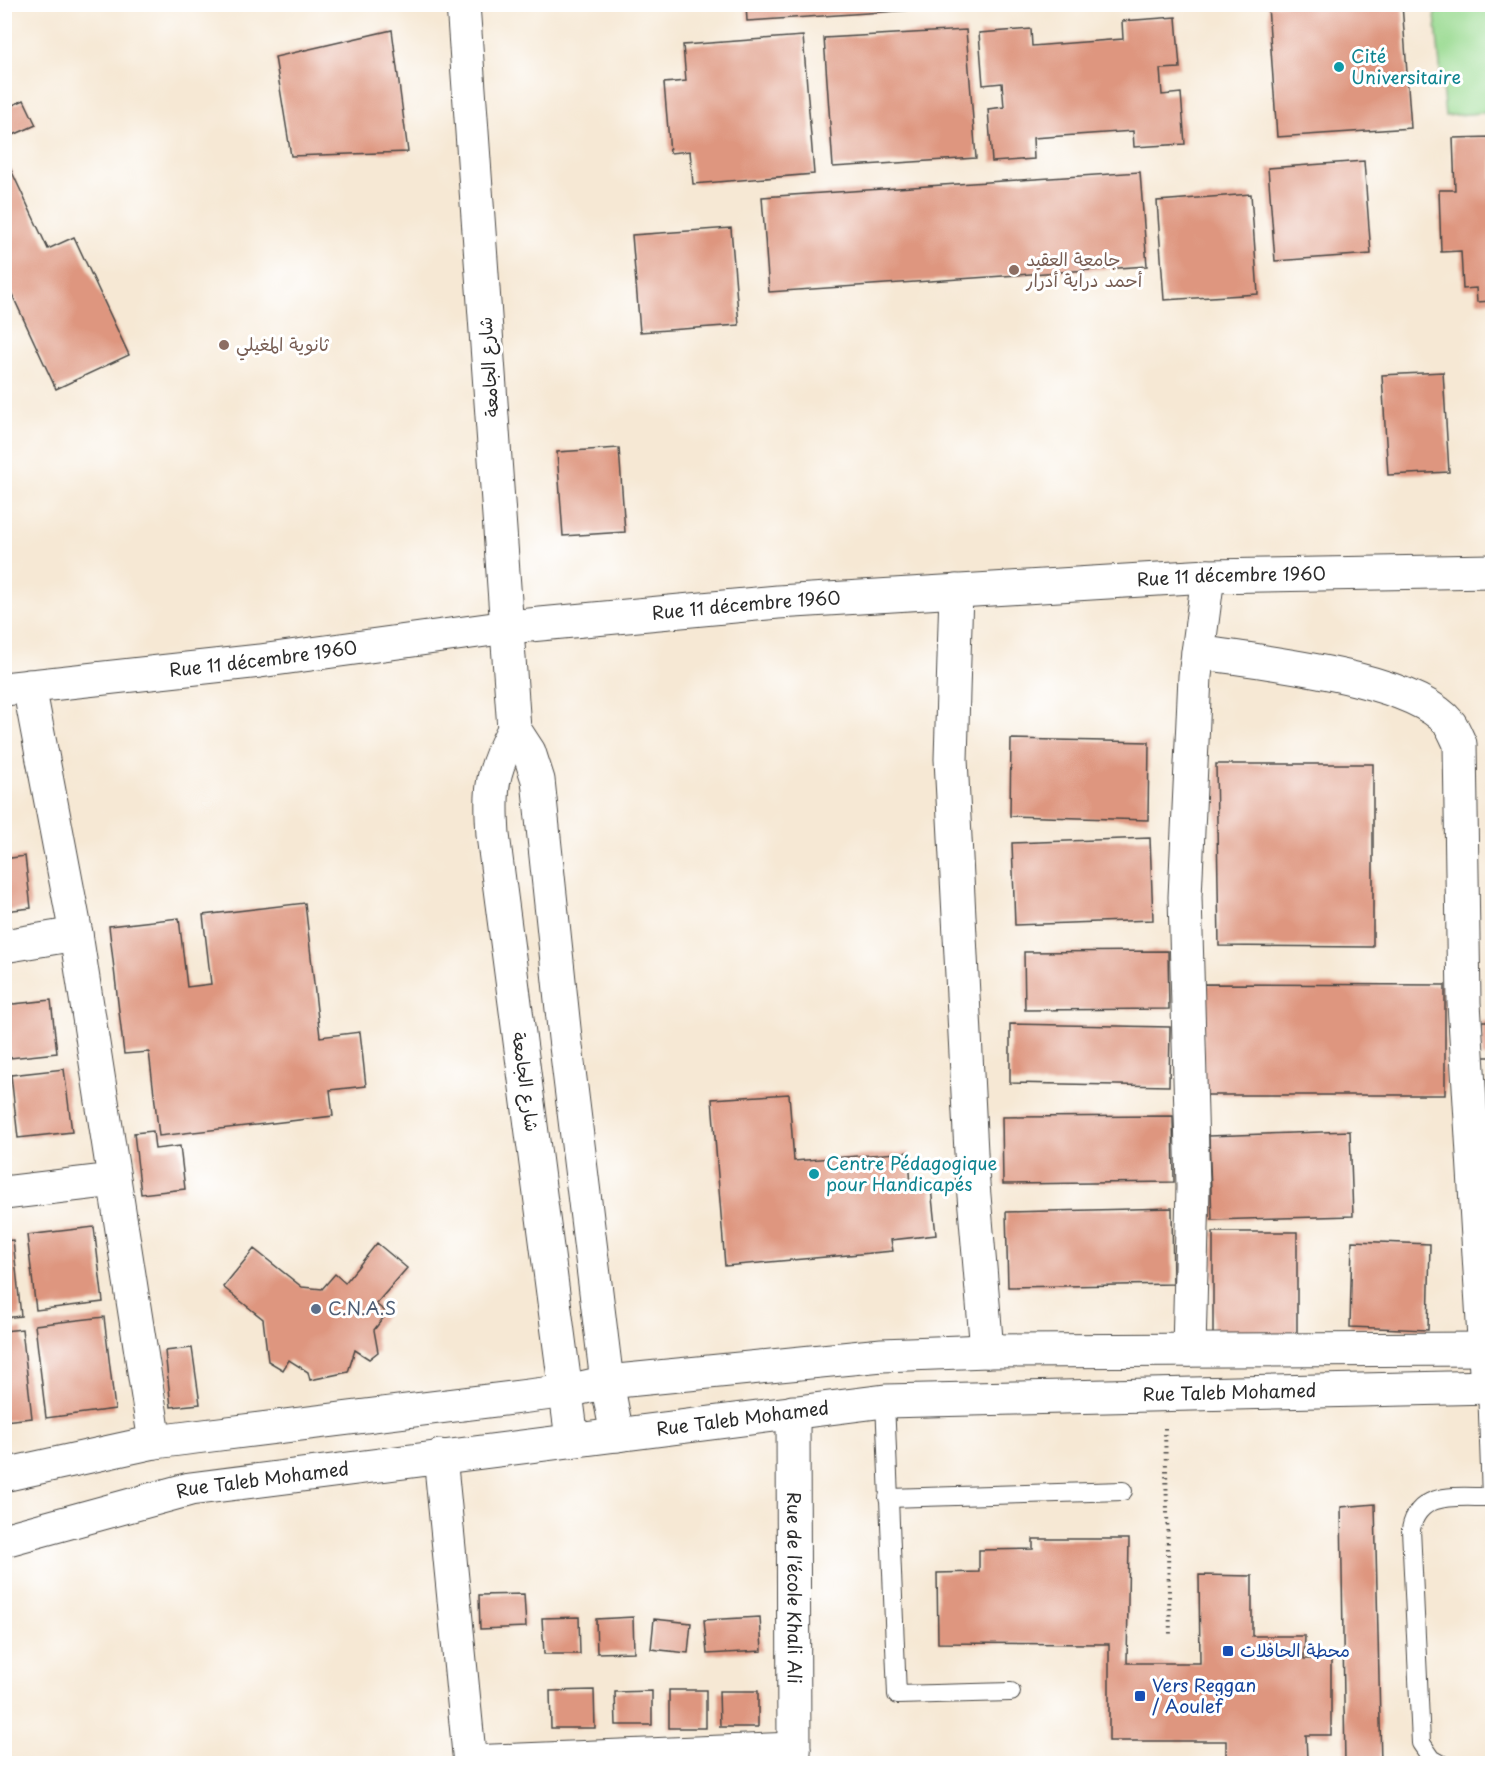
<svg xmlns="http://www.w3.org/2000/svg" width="1497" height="1768" font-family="'Playpen Sans','Playpen Sans Arabic',sans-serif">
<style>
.green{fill:#99da90;stroke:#62825e;stroke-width:1.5}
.building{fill:#de967f}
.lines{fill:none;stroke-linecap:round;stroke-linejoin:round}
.lane-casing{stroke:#494744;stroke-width:20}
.street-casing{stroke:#494744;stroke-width:35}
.path{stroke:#494744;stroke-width:4;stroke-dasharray:1.5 4.5;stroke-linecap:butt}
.lane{stroke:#fff;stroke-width:18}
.street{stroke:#fff;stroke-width:33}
.culture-dot{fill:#0f9aa8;stroke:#fff;stroke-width:2}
.education-dot{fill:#8d6e63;stroke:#fff;stroke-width:2}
.service-dot{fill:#5c6f8a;stroke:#fff;stroke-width:2}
.transit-dot{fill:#1a4fb4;stroke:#fff;stroke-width:2}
.labels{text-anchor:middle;stroke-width:6;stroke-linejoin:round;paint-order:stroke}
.culture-label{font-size:18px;fill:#0d838f;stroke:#fff;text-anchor:start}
.education-label{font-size:18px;fill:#785e54;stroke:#fff;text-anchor:start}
.street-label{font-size:18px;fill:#2b2b2b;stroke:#fff}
.service-label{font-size:18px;fill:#4e5e75;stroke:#fff;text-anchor:start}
.transit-label{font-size:18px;fill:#164399;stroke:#fff;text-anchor:start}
</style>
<rect width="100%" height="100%" fill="#fff"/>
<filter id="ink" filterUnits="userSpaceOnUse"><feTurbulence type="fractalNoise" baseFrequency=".0167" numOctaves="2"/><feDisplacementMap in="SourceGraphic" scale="12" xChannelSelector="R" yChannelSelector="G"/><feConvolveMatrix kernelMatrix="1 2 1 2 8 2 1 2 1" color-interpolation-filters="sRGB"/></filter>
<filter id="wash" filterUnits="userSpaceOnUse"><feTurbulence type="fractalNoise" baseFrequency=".008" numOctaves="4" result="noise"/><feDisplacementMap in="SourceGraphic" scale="24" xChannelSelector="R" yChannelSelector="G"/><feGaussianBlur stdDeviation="1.35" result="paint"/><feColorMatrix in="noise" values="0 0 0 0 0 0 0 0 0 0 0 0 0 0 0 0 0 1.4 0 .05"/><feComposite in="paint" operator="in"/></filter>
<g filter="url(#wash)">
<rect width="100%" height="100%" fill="#f6e8d4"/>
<polygon class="green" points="1434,5 1492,5 1492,112 1445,116"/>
<g id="blocks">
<g class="building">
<polygon points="746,4 972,4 972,6 747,21"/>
<polygon points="1287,4 1402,4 1411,128 1277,137 1268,6"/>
<polygon points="1176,17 1180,68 1160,69 1162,95 1181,93 1185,144 1134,147 1133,131 1033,138 1034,159 992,162 988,109 1004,107 1002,83 983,85 979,33 1031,29 1032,46 1123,39 1122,21"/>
<polygon points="392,30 408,152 291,156 275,57"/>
<polygon points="966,30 976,158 833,167 824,38"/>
<polygon points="803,36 814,174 693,184 690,151 670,153 664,83 686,81 683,45"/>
<polygon points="4,87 13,105 24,100 36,125 4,139"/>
<polygon points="1492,137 1492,301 1477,302 1476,288 1463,289 1461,251 1441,252 1439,190 1455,190 1453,138"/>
<polygon points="4,155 48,249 74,237 129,355 56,389 4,277"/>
<polygon points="1364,161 1371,254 1275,261 1268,168"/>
<polygon points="1140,172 1147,266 769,292 762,197"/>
<polygon points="1251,194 1258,294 1164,300 1157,201"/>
<polygon points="731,228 739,325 640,332 632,235"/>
<polygon points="1443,372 1449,472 1388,475 1382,375"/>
<polygon points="619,448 625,532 563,536 557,452"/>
<polygon points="1011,739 1149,742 1148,820 1010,816"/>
<polygon points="1216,764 1373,764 1373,947 1219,946"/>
<polygon points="1150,838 1153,920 1015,925 1012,843"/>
<polygon points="25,856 31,908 4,911 4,859"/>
<polygon points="305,903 320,1037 360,1032 366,1086 330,1090 333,1116 159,1136 149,1052 124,1054 109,926 179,918 187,987 211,984 203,915"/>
<polygon points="1168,951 1169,1009 1025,1010 1024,952"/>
<polygon points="1203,984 1445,985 1445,1095 1203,1095"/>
<polygon points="51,1000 57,1053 10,1058 4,1005"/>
<rect x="1482" y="1021" width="10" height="36"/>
<polygon points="1010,1024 1170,1027 1169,1086 1010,1083"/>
<polygon points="64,1069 72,1132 18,1138 11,1075"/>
<polygon points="789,1094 794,1161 909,1152 911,1190 931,1188 936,1235 891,1240 893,1251 725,1266 712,1099"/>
<polygon points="1173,1116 1174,1182 1003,1184 1002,1117"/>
<polygon points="1489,1118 1492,1118 1492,1171 1490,1171"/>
<polygon points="153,1131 155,1149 180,1146 185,1189 141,1194 134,1133"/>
<polygon points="1350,1131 1353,1216 1212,1220 1209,1136"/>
<polygon points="1172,1208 1173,1284 1008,1287 1006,1212"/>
<polygon points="94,1227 103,1302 36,1310 27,1235"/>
<rect x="1213" y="1232" width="84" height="103"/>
<polygon points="13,1240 21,1316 4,1318 4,1241"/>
<polygon points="1352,1241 1430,1244 1428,1330 1350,1327"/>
<polygon points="377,1243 407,1268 376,1304 387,1313 374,1330 378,1352 369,1359 355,1350 348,1372 310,1380 308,1372 289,1360 283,1370 268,1361 263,1319 223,1287 254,1249 302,1287 322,1289 335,1274 345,1283"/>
<polygon points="104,1317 115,1409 46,1418 35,1325"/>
<polygon points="22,1329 32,1418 4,1421 4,1331"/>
<polygon points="192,1348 200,1404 171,1407 165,1351"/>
<polygon points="1375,1504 1381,1764 1345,1764 1341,1507"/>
<polygon points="1033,1539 1129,1539 1127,1663 1200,1663 1199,1575 1252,1576 1252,1636 1305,1636 1304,1659 1331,1659 1331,1735 1306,1735 1307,1759 1278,1760 1278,1764 1226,1764 1226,1741 1109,1741 1109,1644 938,1643 937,1573 979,1572 979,1550 1033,1549"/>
<polygon points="524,1594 526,1627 480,1629 479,1595"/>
<polygon points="579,1617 580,1654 544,1654 542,1618"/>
<polygon points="633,1617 634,1652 597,1653 596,1619"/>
<polygon points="760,1617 762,1651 707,1654 704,1620"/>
<polygon points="654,1619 691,1623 688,1653 651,1649"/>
<polygon points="594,1690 595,1728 551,1728 550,1691"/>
<rect x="669" y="1690" width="37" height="38"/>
<polygon points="652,1691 652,1725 616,1725 615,1692"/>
<polygon points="719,1691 758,1691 758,1727 720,1727"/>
</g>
</g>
</g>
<g filter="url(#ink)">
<use href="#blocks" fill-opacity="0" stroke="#494744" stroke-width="1.5"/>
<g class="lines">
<g class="lane-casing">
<g id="lane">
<polyline points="1487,1387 1491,1497"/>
<polyline points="885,1401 897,1695 1011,1692"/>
<polyline points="888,1498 1123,1491"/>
<path d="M 1441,1764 L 1432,1759 L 1421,1743 L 1411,1529 C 1419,1489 1460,1498 1492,1497"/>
</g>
</g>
<g class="street-casing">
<g id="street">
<path d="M 463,4 L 514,729 C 491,773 490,787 493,835 L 572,1439"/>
<polyline points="956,591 951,759 972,1172 987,1351"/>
<path d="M 1198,652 C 1259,662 1412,676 1450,724 C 1454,730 1457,738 1460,744 L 1464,1003 L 1486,1372"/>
<polyline points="29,686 76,934 155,1442"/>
<path id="s1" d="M 4,689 L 260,661 L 508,627 L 778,602 L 1208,576 L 1492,571"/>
<polyline points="514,729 529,752 538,780 565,1038 607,1382 617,1435"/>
<polyline points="4,946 76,934"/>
<polyline points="4,1193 114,1180"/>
<polyline points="1189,1350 1193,1187 1185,897 1195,676 1208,576"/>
<path id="s2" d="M 793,1412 L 794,1764"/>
<polyline points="440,1456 470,1764"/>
<polyline points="4,1475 155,1442 568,1391 607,1382 882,1355 987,1351 1492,1349"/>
<path id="s3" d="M 4,1540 L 190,1489 L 885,1401 L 1492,1387"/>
<polyline points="470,1762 794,1749"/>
</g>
</g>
<polyline class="path" points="1165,1428 1170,1635"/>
<use href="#lane" class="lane"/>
<use href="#street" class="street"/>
</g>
</g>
<g class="culture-dot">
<circle cx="1339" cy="67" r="6"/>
<circle cx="814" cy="1174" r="6"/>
</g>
<g class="education-dot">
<circle cx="1014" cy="270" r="6"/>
<circle cx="224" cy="345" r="6"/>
</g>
<circle class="service-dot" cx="316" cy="1309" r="6"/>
<g class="transit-dot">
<rect x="1222" y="1645" width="12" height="12" rx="3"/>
<rect x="1134" y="1690" width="12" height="12" rx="3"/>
</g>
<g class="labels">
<g class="culture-label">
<text x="1351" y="63">Cité<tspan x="1351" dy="21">Universitaire</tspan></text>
<text x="826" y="1170">Centre Pédagogique<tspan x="826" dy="21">pour Handicapés</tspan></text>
</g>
<g class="education-label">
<text x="1026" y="266">جامعة العقيد<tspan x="1026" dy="21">أحمد دراية أدرار</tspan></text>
<text x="236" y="351">ثانوية المغيلي</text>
</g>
<g class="street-label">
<text transform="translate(489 367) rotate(-94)" y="6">شارع الجامعة</text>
<text dy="6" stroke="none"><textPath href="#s1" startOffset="1233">Rue 11 décembre 1960</textPath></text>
<text dy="6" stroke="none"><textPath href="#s1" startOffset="747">Rue 11 décembre 1960</textPath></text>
<text dy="6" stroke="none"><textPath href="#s1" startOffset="261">Rue 11 décembre 1960</textPath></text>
<text transform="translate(525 1082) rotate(82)" y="6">شارع الجامعة</text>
<text dy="6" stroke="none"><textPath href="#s3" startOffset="1238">Rue Taleb Mohamed</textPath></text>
<text dy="6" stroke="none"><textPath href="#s3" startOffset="750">Rue Taleb Mohamed</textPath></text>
<text dy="6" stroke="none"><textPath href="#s3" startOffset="266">Rue Taleb Mohamed</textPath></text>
<text dy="6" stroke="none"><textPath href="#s2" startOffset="176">Rue de l'école Khali Ali</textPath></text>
</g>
<g class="service-label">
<text x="328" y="1315">C.N.A.S</text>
</g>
<g class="transit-label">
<text x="1240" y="1657">محطة الحافلات</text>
<text x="1152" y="1692">Vers Reggan<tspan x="1152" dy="21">/ Aoulef</tspan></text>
</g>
</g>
<rect width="1497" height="1768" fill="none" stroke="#fff" stroke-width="24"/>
</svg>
